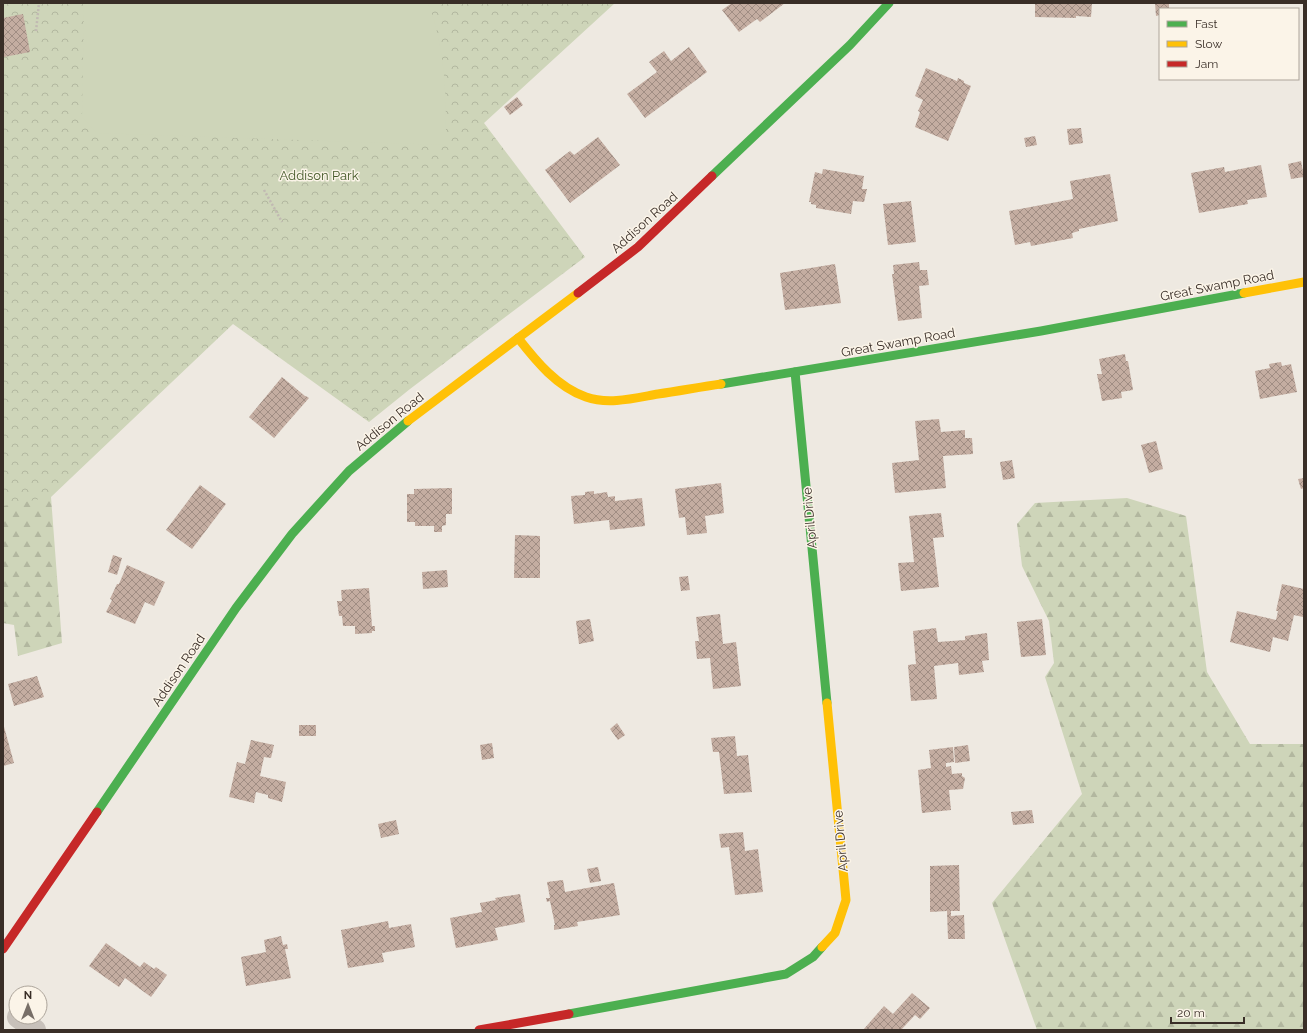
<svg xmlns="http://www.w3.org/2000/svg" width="1307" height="1033" font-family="Raleway,sans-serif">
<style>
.forest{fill:url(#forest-firs)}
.park{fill:url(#park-crowns)}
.pitch{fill:#ced5b9}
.building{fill:url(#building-cross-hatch)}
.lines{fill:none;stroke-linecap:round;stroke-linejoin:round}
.path{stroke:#c1b9b2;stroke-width:2.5;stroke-dasharray:2 2;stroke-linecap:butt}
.street{stroke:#c8c1ba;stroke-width:22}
.fast{stroke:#4caf50;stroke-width:9}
.slow{stroke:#ffc107;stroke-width:9}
.jam{stroke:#c62828;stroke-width:9}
.labels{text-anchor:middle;stroke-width:3;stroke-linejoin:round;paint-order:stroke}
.park-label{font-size:13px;fill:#455a29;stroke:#fbf4e8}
.street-label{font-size:13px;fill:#392e27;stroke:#fbf4e8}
</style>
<defs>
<pattern id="forest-firs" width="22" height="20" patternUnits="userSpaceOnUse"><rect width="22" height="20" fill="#ced5b9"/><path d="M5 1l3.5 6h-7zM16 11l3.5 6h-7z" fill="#b2b79f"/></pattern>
<pattern id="park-crowns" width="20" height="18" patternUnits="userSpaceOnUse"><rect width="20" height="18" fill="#ced5b9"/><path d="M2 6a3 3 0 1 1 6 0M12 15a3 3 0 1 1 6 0" fill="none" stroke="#b2b79f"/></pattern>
<pattern id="building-cross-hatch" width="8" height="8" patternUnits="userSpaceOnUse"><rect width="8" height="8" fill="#c4ada1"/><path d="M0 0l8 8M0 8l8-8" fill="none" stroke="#a08d83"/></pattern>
</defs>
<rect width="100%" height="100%" fill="#eee9e1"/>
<g class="forest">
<polygon points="3,480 35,480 51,497 62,643 18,656 14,625 3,623"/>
<polygon points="1127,498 1186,516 1207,672 1250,744 1304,744 1304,1030 1037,1030 992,903 1082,794 1045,677 1054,663 1049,621 1022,566 1017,524 1035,503"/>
</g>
<polygon class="park" points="3,3 615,3 484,123 585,257 410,389 369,422 233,324 51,497 3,506"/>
<path class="pitch" d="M 84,3 L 428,3 C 446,49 446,97 446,145 L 97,133 L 82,117 Z"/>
<g class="building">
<polygon points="732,3 785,3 760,22 757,19 739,32 722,10"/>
<polygon points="1035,3 1092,3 1091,17 1076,16 1076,18 1035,17"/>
<polygon points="1155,3 1169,3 1169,9 1160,9 1160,15 1156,16"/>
<polygon points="23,14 30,52 4,57 3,18"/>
<polygon points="689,47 707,72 645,118 627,94 657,72 649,62 664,51 671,61"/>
<polygon points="926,68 957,81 958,78 964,81 964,83 971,86 948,141 915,127 920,112 918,111 923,100 915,96"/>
<polygon points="517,97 523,105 510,115 504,107"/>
<polygon points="1081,128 1083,143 1069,145 1067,129"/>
<polygon points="1035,136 1037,145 1026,147 1024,138"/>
<polygon points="598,137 620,165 570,203 545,170 570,151 574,155"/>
<polygon points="1301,161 1304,177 1291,179 1288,164"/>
<polygon points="1261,165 1267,197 1247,200 1248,204 1199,213 1191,173 1224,167 1225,172"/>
<polygon points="823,169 864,176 862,189 867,189 864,202 853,201 851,214 816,208 816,205 811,204 811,202 809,202 815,172 822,174"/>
<polygon points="1110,174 1118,221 1079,229 1079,231 1072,233 1073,238 1031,246 1030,242 1015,245 1009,211 1073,199 1070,181"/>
<polygon points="911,201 916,242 888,245 883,204"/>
<polygon points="919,262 920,270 927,270 929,285 919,286 922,318 898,321 892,274 894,274 893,265"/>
<polygon points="835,264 841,303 785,310 780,273"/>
<polygon points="1125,354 1126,361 1128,361 1133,390 1121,392 1122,398 1102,401 1097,374 1102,374 1099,359"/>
<polygon points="1281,362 1282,366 1291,364 1297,392 1260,399 1255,371 1270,368 1269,364"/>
<polygon points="282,377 305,396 306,396 309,398 274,438 249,417"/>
<polygon points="939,419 941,432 965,430 965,438 972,438 973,454 943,456 946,488 895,493 892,463 919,460 915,421"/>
<polygon points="1156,441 1163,469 1149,473 1141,445"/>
<polygon points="1012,460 1015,478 1003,480 1000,462"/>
<polygon points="1304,478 1304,488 1301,489 1298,479"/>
<polygon points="721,483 724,513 705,516 707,533 687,535 685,517 679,518 675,489"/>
<polygon points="200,485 226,504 192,549 166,530"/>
<polygon points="452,488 452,514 446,514 446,525 442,526 442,532 434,532 434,526 415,526 415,522 407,522 407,494 414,494 414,489"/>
<polygon points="594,491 594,494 607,492 608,497 615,496 615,501 642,498 645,526 610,530 609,520 574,524 571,496 585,495 585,492"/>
<polygon points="941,513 944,537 933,538 939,587 901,591 898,563 914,562 909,516"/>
<polygon points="515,535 540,536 540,578 514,578"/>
<polygon points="113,555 122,558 117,575 108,572"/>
<polygon points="127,565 165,582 154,606 145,602 135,624 106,612 112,600 110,599 117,584 119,584"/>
<polygon points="447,570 448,587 423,589 422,572"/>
<polygon points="688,576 690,590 681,591 679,577"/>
<polygon points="1282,584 1304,589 1303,617 1294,615 1288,641 1273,637 1270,652 1230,642 1237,611 1276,620 1278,611 1276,611"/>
<polygon points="369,588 372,626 375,626 375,631 372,631 372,633 355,634 355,626 343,626 342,616 339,616 337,601 342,601 341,590"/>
<polygon points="720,614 723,644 736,642 741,686 713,689 710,658 697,659 695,641 699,641 696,617"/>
<polygon points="590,619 594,641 579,644 576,621"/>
<polygon points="1042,619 1046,655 1021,657 1017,622"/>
<polygon points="936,628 938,642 965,640 965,636 987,633 989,660 982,661 984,672 959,675 958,663 934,666 937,699 911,701 908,665 916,664 913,631"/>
<polygon points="37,676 44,697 14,706 8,684"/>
<polygon points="3,723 14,763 3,766"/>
<polygon points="617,723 625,735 618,740 610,729"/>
<rect x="299" y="725" width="17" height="11"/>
<polygon points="735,736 737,756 748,755 752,792 724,794 719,752 713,752 711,738"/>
<polygon points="251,740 274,745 271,758 264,757 260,776 286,782 282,802 268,798 268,795 256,792 254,803 229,797 237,762 245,764"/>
<polygon points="492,743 494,758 482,760 480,745"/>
<polygon points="968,745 970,761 955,763 954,747"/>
<polygon points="953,747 954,762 946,763 946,767 951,766 952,774 962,773 962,776 965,778 963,789 949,790 951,810 922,813 918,770 931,768 929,750"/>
<polygon points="1032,810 1034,823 1013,825 1011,812"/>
<polygon points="396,820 399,834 381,838 378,824"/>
<polygon points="743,832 745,851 758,849 763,892 735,895 729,847 721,848 719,834"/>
<polygon points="959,865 960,911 951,911 951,916 964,915 965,939 948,939 947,911 930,912 930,866"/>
<polygon points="598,867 601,881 590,883 587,869"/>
<polygon points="563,880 565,892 614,883 620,915 577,922 578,926 554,930 554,925 555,925 550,901 547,902 546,898 550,898 547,882"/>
<polygon points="520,894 525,922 495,928 498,940 456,948 450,918 482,912 480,903 496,900 495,898"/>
<polygon points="388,921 389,928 411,924 415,947 382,953 384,962 348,968 341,930"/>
<polygon points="281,936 283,945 287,944 288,949 285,949 291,978 246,986 241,957 266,952 264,940"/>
<polygon points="106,943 140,967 144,962 154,969 156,967 167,975 151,997 125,978 119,987 89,966"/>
<polygon points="912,993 930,1008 920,1019 915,1015 901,1030 863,1030 884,1006 893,1014"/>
</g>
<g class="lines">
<g class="path">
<polyline points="36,31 39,3"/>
<polyline points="264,190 282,222"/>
</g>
<polyline class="street" points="18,1017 35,1030"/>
<g class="fast">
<polyline points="712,176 850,45 889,3"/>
<polyline points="795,372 827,703"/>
<polyline points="721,384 1041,331 1244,293"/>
<polyline points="97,812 236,608 292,534 349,471 408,421"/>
<polyline points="569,1014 786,974 813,957 822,947"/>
</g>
<g class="slow">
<polyline points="1244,293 1304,282"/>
<path d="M 518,338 C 536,361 557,387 586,397 C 609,405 635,398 658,394 C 679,391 700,387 721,384"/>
<polyline points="408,421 578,293"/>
<polyline points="822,947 835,933 846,900 827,703"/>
</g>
<g class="jam">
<polyline points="578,293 638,247 712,176"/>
<polyline points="3,949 97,812"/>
<polyline points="479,1030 569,1014"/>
</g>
</g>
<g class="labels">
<g class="park-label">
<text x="319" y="180">Addison Park</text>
</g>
<g class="street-label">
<text transform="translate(644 222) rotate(-42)" y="5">Addison Road</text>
<text transform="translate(1217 285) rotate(-11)" y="5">Great Swamp Road</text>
<text transform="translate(898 342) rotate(-10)" y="5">Great Swamp Road</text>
<text transform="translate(389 421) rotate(-39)" y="5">Addison Road</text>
<text transform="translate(809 518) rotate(-95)" y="5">April Drive</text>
<text transform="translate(178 670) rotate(-56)" y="5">Addison Road</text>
<text transform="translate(840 841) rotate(-95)" y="5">April Drive</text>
</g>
</g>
<rect width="1307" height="1033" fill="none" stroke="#392e27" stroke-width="8"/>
<rect x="1159" y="8" width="140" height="72" fill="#fbf4e8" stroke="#ada59b"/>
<rect x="1167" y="21" width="20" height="6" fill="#4caf50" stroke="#ada59b"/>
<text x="1195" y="28" font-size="12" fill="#392e27">Fast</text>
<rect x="1167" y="41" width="20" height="6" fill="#ffc107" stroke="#ada59b"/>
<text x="1195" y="48" font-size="12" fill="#392e27">Slow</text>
<rect x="1167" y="61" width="20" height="6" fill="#c62828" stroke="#ada59b"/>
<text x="1195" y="68" font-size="12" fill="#392e27">Jam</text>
<g transform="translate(28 1005)"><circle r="19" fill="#fbf4e8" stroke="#ada59b"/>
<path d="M0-3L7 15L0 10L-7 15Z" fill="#786f68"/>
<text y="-6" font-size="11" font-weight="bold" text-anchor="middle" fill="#392e27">N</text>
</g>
<path d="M1171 1017v6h73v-6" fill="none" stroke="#392e27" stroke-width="2"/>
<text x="1177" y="1017" font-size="12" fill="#392e27" stroke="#fbf4e8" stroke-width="3" paint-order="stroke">20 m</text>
</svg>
